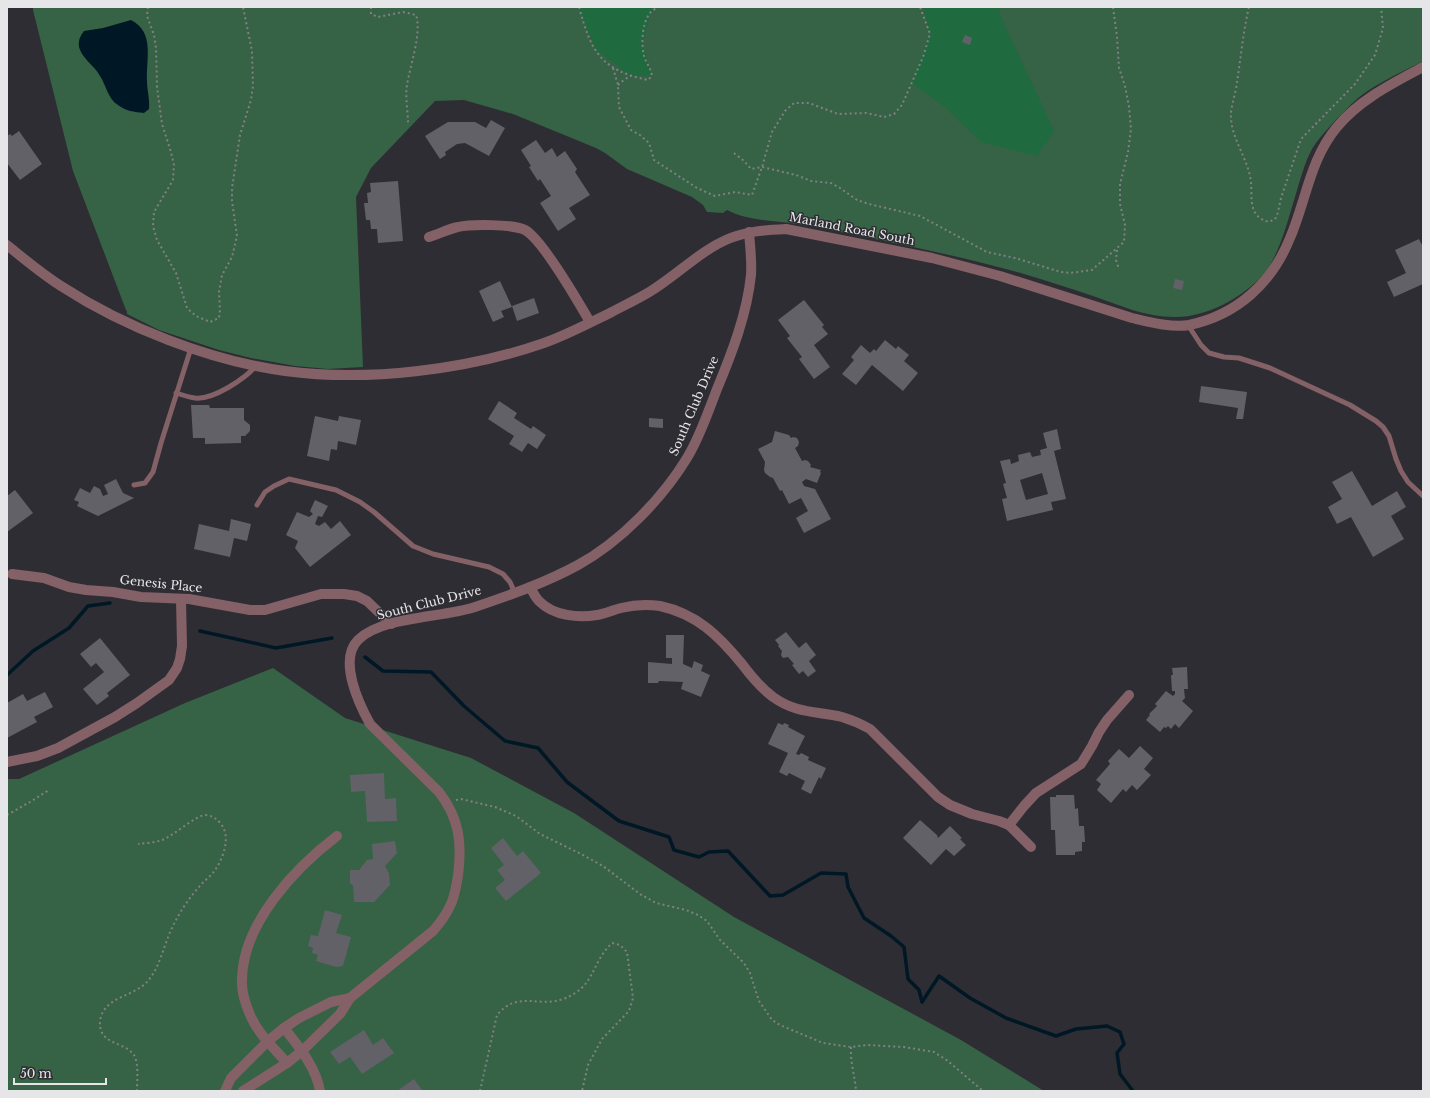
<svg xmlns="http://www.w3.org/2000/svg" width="1430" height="1098" font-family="'Libre Baskerville',serif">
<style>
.green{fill:#366245}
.forest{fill:#1f6a3f}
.water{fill:#001825}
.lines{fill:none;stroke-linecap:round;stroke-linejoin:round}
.stream{stroke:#001825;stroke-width:3.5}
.building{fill:#626168;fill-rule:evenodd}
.path{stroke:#818185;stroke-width:2;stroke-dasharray:2 3;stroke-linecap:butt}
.service{stroke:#846166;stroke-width:5}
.minor{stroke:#846166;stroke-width:10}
.labels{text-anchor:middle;stroke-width:3;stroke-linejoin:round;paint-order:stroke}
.street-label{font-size:12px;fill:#e6e6e9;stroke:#2e2d33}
</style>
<rect width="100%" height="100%" fill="#2e2d33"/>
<g class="green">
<path d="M 33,7 L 1423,7 L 1423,61 C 1404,71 1373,85 1357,99 C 1349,106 1341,115 1333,123 C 1326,131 1318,139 1312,149 C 1304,164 1300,181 1295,197 C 1288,220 1279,256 1263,275 C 1242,298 1205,318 1174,317 C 1145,317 1119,305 1093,296 C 1070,288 1047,281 1024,274 C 953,254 881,240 809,226 C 782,220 752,223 727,210 L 723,213 L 707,212 L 703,205 L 692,197 L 627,169 L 605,153 L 596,148 L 513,114 L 464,100 L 435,101 L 371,168 L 356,197 L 363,367 L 328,369 L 295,366 L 251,358 L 219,350 L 159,330 L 127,314 L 127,311 L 126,310 L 73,171 L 33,10 Z"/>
<polygon points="273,668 345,718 471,758 574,813 734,917 961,1040 1044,1091 7,1091 7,779 19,779 185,703"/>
</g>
<g class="forest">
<polygon points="579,7 656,7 650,14 642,45 652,76 631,76 595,49"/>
<polygon points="923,7 999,7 1000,15 1054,131 1037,156 981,142 945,107 912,83 930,34"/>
</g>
<path class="water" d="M 131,20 C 155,32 146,59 147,81 C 147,90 150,100 149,109 L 144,113 C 134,112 126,111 118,105 C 108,99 106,85 100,76 C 93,62 68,51 84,31 L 103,28 Z"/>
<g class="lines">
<g class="stream">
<polyline points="200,631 276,648 332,638"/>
<polyline points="365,657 383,671 431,672 464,706 505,741 538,748 567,782 619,821 669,837 674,850 699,857 709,852 728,851 770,896 783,895 821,873 846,874 848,887 864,918 891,936 904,947 908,979 919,990 922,1002 939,976 970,998 1006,1018 1056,1036 1076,1029 1107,1026 1120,1032 1124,1044 1117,1053 1120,1074 1133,1091"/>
<polyline points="7,675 33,651 69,628 88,606 110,603"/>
</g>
</g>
<g class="building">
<polygon points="965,35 972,38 970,45 962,42"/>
<polygon points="491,120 505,128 489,156 465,143 457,144 445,152 446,155 440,159 425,136 448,122 475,122 486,128"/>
<polygon points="19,131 42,164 20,180 7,163 7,136 10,134 12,136"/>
<polygon points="536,140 545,153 552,148 557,157 565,151 577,169 575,172 590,195 569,208 576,219 558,231 540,203 551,196 540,179 538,181 529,167 531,166 521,150"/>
<polygon points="398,181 403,241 378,243 377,229 371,229 370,220 366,220 364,203 368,203 367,193 371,192 370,183"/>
<polygon points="1419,239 1423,247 1423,284 1394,297 1387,282 1406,273 1395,250"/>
<polygon points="1175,279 1184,281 1182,290 1173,288"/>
<polygon points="500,281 512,307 501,311 504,317 493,322 479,291"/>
<polygon points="534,298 539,313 517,321 512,306"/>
<polygon points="804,300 824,325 822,327 828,334 814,345 830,367 814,379 799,359 802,357 787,338 790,336 778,320"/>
<polygon points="885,340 896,349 898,346 909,355 904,361 918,373 903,391 872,365 856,385 842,374 854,360 851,357 861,345 870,353 874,349 876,351"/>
<polygon points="1201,386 1247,392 1243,419 1236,419 1238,408 1199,402"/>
<polygon points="499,401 517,413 514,418 531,429 533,426 546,435 537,449 528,443 522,452 509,444 514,436 488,419"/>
<polygon points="191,405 209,405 210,408 244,408 244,420 250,425 250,431 245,436 241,436 241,443 205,444 205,438 193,438"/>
<polygon points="315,416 338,421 339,416 361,420 356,445 338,441 337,450 331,449 329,461 307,456"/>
<polygon points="649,418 663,419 663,428 649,427"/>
<path d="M 1057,429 L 1061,449 L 1054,451 L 1066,499 L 1051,502 L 1053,510 L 1007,521 L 1002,499 L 1007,498 L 1003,484 L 1006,483 L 1000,461 L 1010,459 L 1011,464 L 1019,461 L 1018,455 L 1030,452 L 1032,457 L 1041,455 L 1040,450 L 1047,448 L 1043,433 ZM 1042,473 L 1048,494 L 1026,500 L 1020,480 Z"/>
<polygon points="775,431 789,435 791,438 793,437 797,438 799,442 798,446 795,448 802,461 805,460 808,461 811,465 810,467 821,470 820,472 821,473 817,483 806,479 802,482 804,486 815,489 831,519 804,533 796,518 808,511 801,498 789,504 782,490 780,491 773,478 770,477 765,473 764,470 765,462 758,449 772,442"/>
<polygon points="1352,471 1372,506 1397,491 1406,507 1391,516 1404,539 1373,557 1351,517 1337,524 1328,507 1342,499 1332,482"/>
<polygon points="116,479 123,493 134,498 98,516 77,506 79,502 74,500 80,488 90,493 94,486 100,489 103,496 108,494 104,485"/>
<polygon points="15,490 33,513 7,532 7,496"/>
<polygon points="315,500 328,506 322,517 318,516 315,524 319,526 325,522 331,529 340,521 351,535 310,567 295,548 298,541 286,535 297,512 309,517 313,514 310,511"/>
<polygon points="231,519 251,524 247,541 234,538 230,557 194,549 199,524 229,531"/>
<polygon points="786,632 799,648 806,642 816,655 809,661 816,671 808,677 803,671 799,674 792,665 794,664 788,657 783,658 781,655 782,651 778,646 779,645 775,640"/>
<polygon points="666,635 684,635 683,664 692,668 694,661 703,665 701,671 710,675 701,697 681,689 683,682 659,681 658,683 648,683 648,662 672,664 672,658 666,658"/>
<polygon points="100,638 130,675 107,693 109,696 97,705 83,689 104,672 96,663 91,667 80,654"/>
<polygon points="1187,667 1188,689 1184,689 1185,698 1182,701 1193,711 1179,728 1175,724 1171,729 1168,726 1166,728 1164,727 1160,732 1146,720 1150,715 1149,714 1157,706 1155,704 1166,691 1173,696 1175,694 1175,691 1172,691 1171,675 1173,675 1172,668"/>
<polygon points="45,692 53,707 34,717 37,722 7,738 7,703 23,694 27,701"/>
<polygon points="778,723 783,725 784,723 789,725 788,727 805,736 796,754 799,755 801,753 809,757 808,760 826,768 821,779 819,777 811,794 801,789 805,781 789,773 787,776 779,772 788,753 768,744"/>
<polygon points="1140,746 1153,758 1144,769 1151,775 1137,790 1132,785 1126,792 1123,789 1111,803 1097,790 1101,784 1096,780 1110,764 1108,761 1119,749 1129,758"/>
<polygon points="384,773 385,799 396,798 397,821 367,822 365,791 351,792 350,775"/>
<polygon points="1056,795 1074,795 1075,809 1078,808 1079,826 1084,826 1085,842 1082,842 1082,851 1075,852 1075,855 1056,855 1055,830 1051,830 1050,797 1056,797"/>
<polygon points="920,820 937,835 938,838 950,826 962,838 960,839 966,845 954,856 946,849 931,865 903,838"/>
<polygon points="503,838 517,856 523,851 541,873 506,901 495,888 505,880 497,870 504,865 491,848"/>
<polygon points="395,841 397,853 385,866 389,873 390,885 374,902 354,902 353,885 350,884 350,870 359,870 367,860 373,859 372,844"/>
<polygon points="325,910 342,915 336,933 351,937 343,966 336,967 316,961 318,955 312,953 313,948 308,946 311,935 318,936"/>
<polygon points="364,1030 373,1045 383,1038 394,1053 362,1074 350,1057 339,1064 330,1052"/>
<polygon points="414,1079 422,1090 421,1091 397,1091"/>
</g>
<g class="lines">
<g class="path">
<polyline points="148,7 147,16 154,35 156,48 157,87 162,124 171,152 174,165 173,180 154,212 153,226 157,240 176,273 187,308 196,316 210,322 219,318 220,310 219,292 222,275 232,257 237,236 232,201 232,188 240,135 251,100 253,86 252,51 243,7"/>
<path d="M 371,7 L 371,14 L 378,17 L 403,12 L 416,15 C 422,33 410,66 407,85 C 405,97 408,111 408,123"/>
<path d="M 579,7 C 591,51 600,70 648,80 L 652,76 C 650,66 646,63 644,56 C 641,44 642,23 650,13 C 652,11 655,9 657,7"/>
<path d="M 1249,7 C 1243,32 1241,57 1237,82 C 1236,93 1230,108 1231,118 C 1232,138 1246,157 1250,176 C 1254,193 1245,216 1269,222 L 1275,219 L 1277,216 L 1281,198 L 1301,139 L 1355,84 L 1375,55 L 1383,28 L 1381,7"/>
<polyline points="613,68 618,85 619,107 631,130 640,135 649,143 654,160 697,188 715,196 735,192 752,195 762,167 772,132 785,111 794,103 809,103 838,114 866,113 884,117 894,114 902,105 923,57 930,34 920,7"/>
<polyline points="618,85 625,79 631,76"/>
<polyline points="734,153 744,161 751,169 762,167 796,175 811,181 831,183 840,188 857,200 869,204 920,216 987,252 1015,258 1061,272 1070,273 1092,270 1124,242 1125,225 1120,204 1120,184 1128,152 1131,129 1129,107 1125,86 1119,68 1117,37 1113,7"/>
<polyline points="1117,250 1116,260 1119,269"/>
<polyline points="456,800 461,799 495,807 516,816 540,834 581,854 603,866 640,894 656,903 686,910 698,915 707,921 720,940 744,963 750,973 759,1001 772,1020 780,1025 823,1043 851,1047 867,1045 904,1047 934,1052 948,1061 983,1091"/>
<polyline points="7,815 30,802 49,790"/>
<path d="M 851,1047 C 850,1062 855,1076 856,1091"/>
<path d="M 137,1091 C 137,1081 139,1064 134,1055 C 124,1041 98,1045 100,1021 C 103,997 133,997 147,982 C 162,965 164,941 175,922 C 181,910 190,897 199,887 C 203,882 208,878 212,874 C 222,862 232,838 221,824 C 217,819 213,816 206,815 C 195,815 174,836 162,840 C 154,843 145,843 138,844"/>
<path d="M 480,1091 L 497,1015 C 518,990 538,1008 563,999 C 596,987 590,964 612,943 L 620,945 L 627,952 L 633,998 L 629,1011 L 602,1039 L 588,1065 L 582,1091"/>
</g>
<g class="service">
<polyline points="1188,325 1201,345 1209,353 1224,357 1239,358 1270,368 1350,405 1376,421 1383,427 1389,436 1396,459 1401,471 1408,482 1423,496"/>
<path d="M 176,393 C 182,395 188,397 195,398 C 213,400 245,379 257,365"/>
<polyline points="134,485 145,483 153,472 161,443 191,348"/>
<polyline points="257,505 265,492 274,486 289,479 336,490 360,502 374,512 413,546 433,554 489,567 503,574 510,582 515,593"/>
</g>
<g class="minor">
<path d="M 429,237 C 439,234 448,229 458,227 C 471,224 513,224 525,230 C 542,239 579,303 590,322"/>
<path d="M 7,245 C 24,259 42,274 61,286 C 124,327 210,361 285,371 C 367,382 466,370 544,343 C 567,335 589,323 610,313 C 623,306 638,299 651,291 C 677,275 700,251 728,239 C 747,231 766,230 786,229 L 932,258 L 1000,276 L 1132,318 C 1149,322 1172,328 1189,325 C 1237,315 1272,283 1290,238 C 1306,201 1310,159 1337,127 C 1359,100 1393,83 1423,67"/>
<polyline points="12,574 44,578 69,587 86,590 113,592 141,597 189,599 250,610 265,610 321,594 344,594 357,596 367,601 391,624"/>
<path d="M 530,587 C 533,592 536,599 540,602 C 554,616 579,618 597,615 C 605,614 613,610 621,608 C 633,605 647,604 660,606 C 697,614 719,636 742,664 C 751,676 761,688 773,697 C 797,714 816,711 842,717 C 852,720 861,724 870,729 L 938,797 L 950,805 L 972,814 L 999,821 L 1009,825 L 1031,847"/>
<polyline points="7,762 37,756 58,748 115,717 137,703 169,680 177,668 180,659 182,646 181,599"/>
<polyline points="1009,825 1024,806 1036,793 1081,764 1092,746 1099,732 1107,720 1129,695"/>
<path d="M 284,1028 C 299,1047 316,1067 320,1091"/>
<path d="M 287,1063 C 275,1049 259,1035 251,1017 C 246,1006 241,992 242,979 C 243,923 295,868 337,836"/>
<polyline points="225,1091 231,1078 268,1041 284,1028 299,1018 331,1002 350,998"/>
<path d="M 243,1091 L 287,1063 L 302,1051 L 340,1014 L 350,998 L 433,931 C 440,923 446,915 450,906 C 455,897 456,886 458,876 C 462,844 460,819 439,792 L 370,724 C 359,704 338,660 358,640 C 382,616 442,618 475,607 C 510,595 545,583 578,565 C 620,542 662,499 687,458 C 700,437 708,412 717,389 C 732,353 747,314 751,275 C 752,261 750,246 749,232"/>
</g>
</g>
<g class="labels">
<g class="street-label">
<text transform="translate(852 229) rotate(11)" y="4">Marland Road South</text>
<text transform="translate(694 406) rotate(-67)" y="4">South Club Drive</text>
<text transform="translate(161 584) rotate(6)" y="4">Genesis Place</text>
<text transform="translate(429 603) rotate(-14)" y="4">South Club Drive</text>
</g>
</g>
<rect width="1430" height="1098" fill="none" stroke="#e6e6e9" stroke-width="16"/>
<path d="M14 1078v6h92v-6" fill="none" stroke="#e6e6e9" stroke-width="2"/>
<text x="20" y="1078" font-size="12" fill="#e6e6e9" stroke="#2e2d33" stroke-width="3" paint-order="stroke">50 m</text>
</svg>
